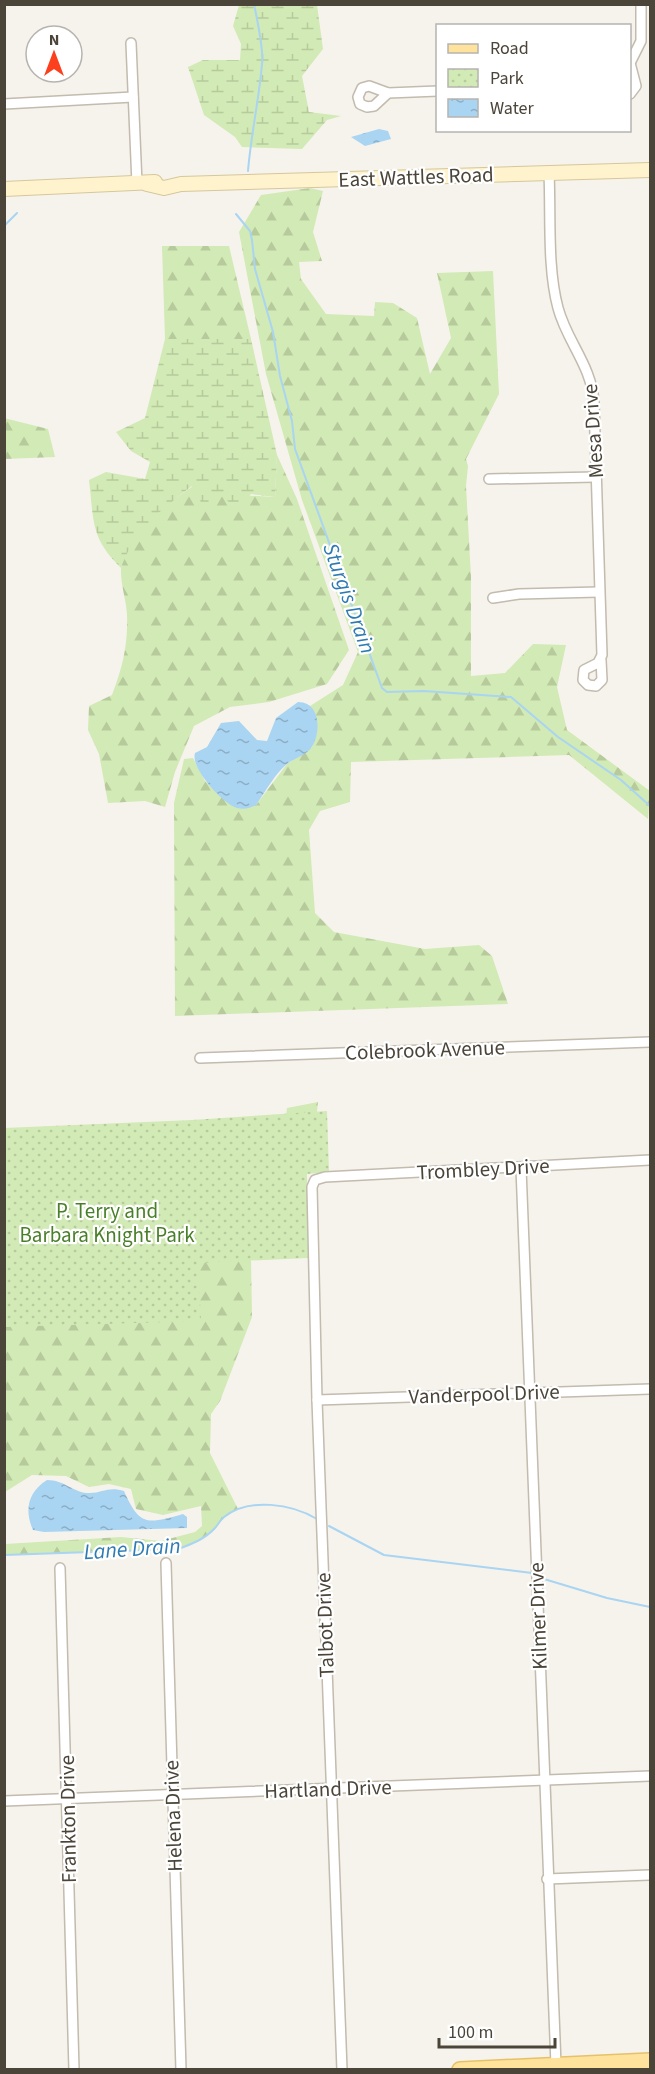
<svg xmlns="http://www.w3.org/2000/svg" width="655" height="2074" font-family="'Source Sans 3',sans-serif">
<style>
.forest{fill:url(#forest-firs)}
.wetland{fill:url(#wetland-marsh)}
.park{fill:url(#park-dots)}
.water{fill:url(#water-ripples)}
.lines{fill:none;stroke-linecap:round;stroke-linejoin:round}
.stream{stroke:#a9d4f2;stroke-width:2}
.street-casing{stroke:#c2bbae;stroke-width:12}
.secondary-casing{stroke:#d6c79b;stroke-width:16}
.primary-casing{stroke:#e6c16a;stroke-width:18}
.street{stroke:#fff;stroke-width:9}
.secondary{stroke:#fff3cd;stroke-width:14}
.primary{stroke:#ffe39c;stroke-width:15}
.labels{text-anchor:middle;stroke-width:4.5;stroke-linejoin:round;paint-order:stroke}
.street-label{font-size:21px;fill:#4b4439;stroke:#fff}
.park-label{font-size:21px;fill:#4a7f2a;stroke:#fff}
.water-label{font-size:22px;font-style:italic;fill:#2e7ab2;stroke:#fff}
</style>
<defs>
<pattern id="forest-firs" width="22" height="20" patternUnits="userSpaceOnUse" patternTransform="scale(1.5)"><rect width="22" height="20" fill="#d2eab5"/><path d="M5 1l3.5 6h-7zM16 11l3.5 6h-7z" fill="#b6ca9c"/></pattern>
<pattern id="wetland-marsh" width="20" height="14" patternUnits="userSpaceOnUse" patternTransform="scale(1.5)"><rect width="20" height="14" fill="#d2eab5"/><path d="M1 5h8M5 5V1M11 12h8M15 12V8" fill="none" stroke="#b6ca9c"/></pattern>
<pattern id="park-dots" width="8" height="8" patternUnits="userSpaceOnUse" patternTransform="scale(1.5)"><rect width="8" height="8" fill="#d2eab5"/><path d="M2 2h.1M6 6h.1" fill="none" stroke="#b6ca9c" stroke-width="1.8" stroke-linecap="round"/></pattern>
<pattern id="water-ripples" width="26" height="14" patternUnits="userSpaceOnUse" patternTransform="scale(1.5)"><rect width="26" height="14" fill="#a9d4f2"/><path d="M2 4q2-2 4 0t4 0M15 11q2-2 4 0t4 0" fill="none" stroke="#8caec5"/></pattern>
</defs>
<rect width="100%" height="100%" fill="#f6f3ec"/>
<g class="forest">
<polygon points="310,188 323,191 313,232 322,261 299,262 301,279 326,314 374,316 375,302 393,303 417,318 430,374 451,338 437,273 493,271 499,394 466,459 468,466 466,486 471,577 471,676 505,673 533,644 566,645 557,687 567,730 650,791 648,819 569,755 351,762 350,802 320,811 309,830 315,913 334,932 425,949 479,945 492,956 508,1004 175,1016 174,803 184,759 193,758 205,781 229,803 256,805 287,764 312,747 317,732 315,713 310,706 343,685 358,652 302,500 266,374 239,232 261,195"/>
<polygon points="162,246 229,246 251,339 165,339"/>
<polygon points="4,418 48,429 55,457 5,459"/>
<path d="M 277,455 L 297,499 L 349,650 L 327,684 L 269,702 L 230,707 L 194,726 L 175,772 L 165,807 L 145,801 L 108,803 L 99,754 L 88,730 L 89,706 L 112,695 C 123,666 128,645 127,614 C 126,599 120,582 121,568 C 126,530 166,506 193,486 L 222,494 L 275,497 Z"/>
<path d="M 318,1102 L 312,1162 L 251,1258 L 252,1317 L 220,1401 L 211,1414 L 210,1453 L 238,1509 C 225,1514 219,1525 209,1533 C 199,1541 189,1544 178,1549 L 5,1555 L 5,1544 L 121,1537 L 161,1541 L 195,1532 L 202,1526 L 201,1506 L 163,1515 L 136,1509 L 131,1489 L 109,1484 L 89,1487 L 66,1476 L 32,1475 L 5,1492 L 5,1221 L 284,1133 L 287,1108 Z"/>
</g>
<g class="wetland">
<polygon points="239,5 317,5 323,49 302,76 309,112 341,116 327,120 302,149 242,147 235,137 204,115 188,67 203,60 240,60 241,44 233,26"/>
<path d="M 165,339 L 251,339 L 277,455 L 275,497 L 251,494 L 237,512 L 222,494 L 203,506 L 192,486 C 159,512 136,527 121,568 C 90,537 94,521 89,480 L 106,472 L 145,479 L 150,462 L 131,451 L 116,432 L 145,418 Z"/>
</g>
<polygon class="park" points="327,1111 329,1172 307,1174 308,1258 198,1263 201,1321 5,1327 4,1128 192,1120"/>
<g class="water">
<polygon points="379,129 388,131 391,139 365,146 351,137"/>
<path d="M 298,702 C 320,702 321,730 313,745 C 308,755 296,757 287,764 C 274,775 266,791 256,805 C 250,808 244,810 237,808 C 223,804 190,768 195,753 L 207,747 L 221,723 L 239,721 L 257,740 L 267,741 L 276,718 Z"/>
<path d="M 47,1480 C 64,1480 73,1492 87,1493 C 102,1494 107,1486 124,1491 C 140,1527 147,1524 183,1514 L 187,1517 L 187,1528 L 44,1532 L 33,1530 C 24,1510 28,1492 47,1480 Z"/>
</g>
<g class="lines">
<g class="stream">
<path d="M 248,171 C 251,134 259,100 262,64 C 264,50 257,19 254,4"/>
<polyline points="236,214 250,231 252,240 255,269 273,332 280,376 292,421 295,449 382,688 387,692 424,691 511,697 558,737 621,780 650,806"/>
<polyline points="4,226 17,213"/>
<polyline points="329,1526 384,1555 532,1573"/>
<path d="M 4,1555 L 178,1549 C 192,1544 205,1539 215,1528 C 218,1525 220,1520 224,1517 C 249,1497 292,1504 317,1519"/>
<polyline points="544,1579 607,1598 650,1607"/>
</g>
<g class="street-casing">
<g id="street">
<polyline points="131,43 137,184"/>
<polyline points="630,63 641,41 641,4"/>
<polygon points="369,86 388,93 374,106 367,107 360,104 358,97 362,88"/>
<polyline points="388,93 438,91"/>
<polyline points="630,94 636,86 630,63"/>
<polyline points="4,104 133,97"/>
<path d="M 549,173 C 551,215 547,267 558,308 C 567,342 592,366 594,403 L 602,655 L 598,663 L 584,670 L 583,680 L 588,685 L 596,686 L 602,680 L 601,660"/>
<polyline points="489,479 596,477"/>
<polyline points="493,598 519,594 599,592"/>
<polyline points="200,1058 650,1042"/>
<polyline points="521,1168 556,2065"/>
<polyline points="317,1400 650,1389"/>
<polyline points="166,1563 181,2070"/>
<polyline points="60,1568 74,2070"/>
<polyline points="4,1801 650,1776"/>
<polyline points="547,1879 649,1875"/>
<polyline points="342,2070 317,1400 312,1187 315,1180 325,1177 650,1160"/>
</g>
</g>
<g class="secondary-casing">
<g id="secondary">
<polyline points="147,184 164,188 181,184 650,170"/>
<polyline points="4,189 155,182"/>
</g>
</g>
<g class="primary-casing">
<polyline id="primary" points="460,2070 650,2061"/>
</g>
<use href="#street" class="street"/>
<use href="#secondary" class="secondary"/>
<use href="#primary" class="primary"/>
</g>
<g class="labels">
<g class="street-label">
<text transform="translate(416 177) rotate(-2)" y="7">East Wattles Road</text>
<text transform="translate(593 431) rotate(-94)" y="7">Mesa Drive</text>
<text transform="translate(425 1050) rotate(-2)" y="7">Colebrook Avenue</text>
<text transform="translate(483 1169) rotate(-3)" y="7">Trombley Drive</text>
<text transform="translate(484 1394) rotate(-2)" y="7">Vanderpool Drive</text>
<text transform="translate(538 1616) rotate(-92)" y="7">Kilmer Drive</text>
<text transform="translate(325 1625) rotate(-92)" y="7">Talbot Drive</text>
<text transform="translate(328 1789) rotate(-2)" y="7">Hartland Drive</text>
<text transform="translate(173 1816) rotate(-92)" y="7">Helena Drive</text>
<text transform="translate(68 1819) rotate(-91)" y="7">Frankton Drive</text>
</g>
<g class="park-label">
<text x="107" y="1218">P. Terry and<tspan x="107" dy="24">Barbara Knight Park</tspan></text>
</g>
<g class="water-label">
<text transform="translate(350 598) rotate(70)" y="8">Sturgis Drain</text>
<text transform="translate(132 1548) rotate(-4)" y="8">Lane Drain</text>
</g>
</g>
<rect width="655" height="2074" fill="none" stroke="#4b4439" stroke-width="12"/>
<rect x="436" y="24" width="195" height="108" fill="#ffffff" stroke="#b7b4b0" stroke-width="1.5"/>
<rect x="448" y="44" width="30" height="9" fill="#ffe39c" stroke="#b7b4b0" stroke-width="1.5"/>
<text x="490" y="54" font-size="18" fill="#4b4439">Road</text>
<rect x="448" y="69" width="30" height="18" fill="url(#park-dots)" stroke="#b7b4b0" stroke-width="1.5"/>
<text x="490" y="84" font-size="18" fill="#4b4439">Park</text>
<rect x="448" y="99" width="30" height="18" fill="url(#water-ripples)" stroke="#b7b4b0" stroke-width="1.5"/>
<text x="490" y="114" font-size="18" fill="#4b4439">Water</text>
<g transform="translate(54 54)"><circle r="28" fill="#ffffff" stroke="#b7b4b0" stroke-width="1.5"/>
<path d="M0-4.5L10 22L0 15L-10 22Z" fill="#fc3f1d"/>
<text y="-9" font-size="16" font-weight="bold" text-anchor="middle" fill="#4b4439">N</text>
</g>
<path d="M439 2038v9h116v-9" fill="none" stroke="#4b4439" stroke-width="3"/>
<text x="448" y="2038" font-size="18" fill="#4b4439" stroke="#ffffff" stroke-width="4.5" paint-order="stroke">100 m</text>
</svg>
